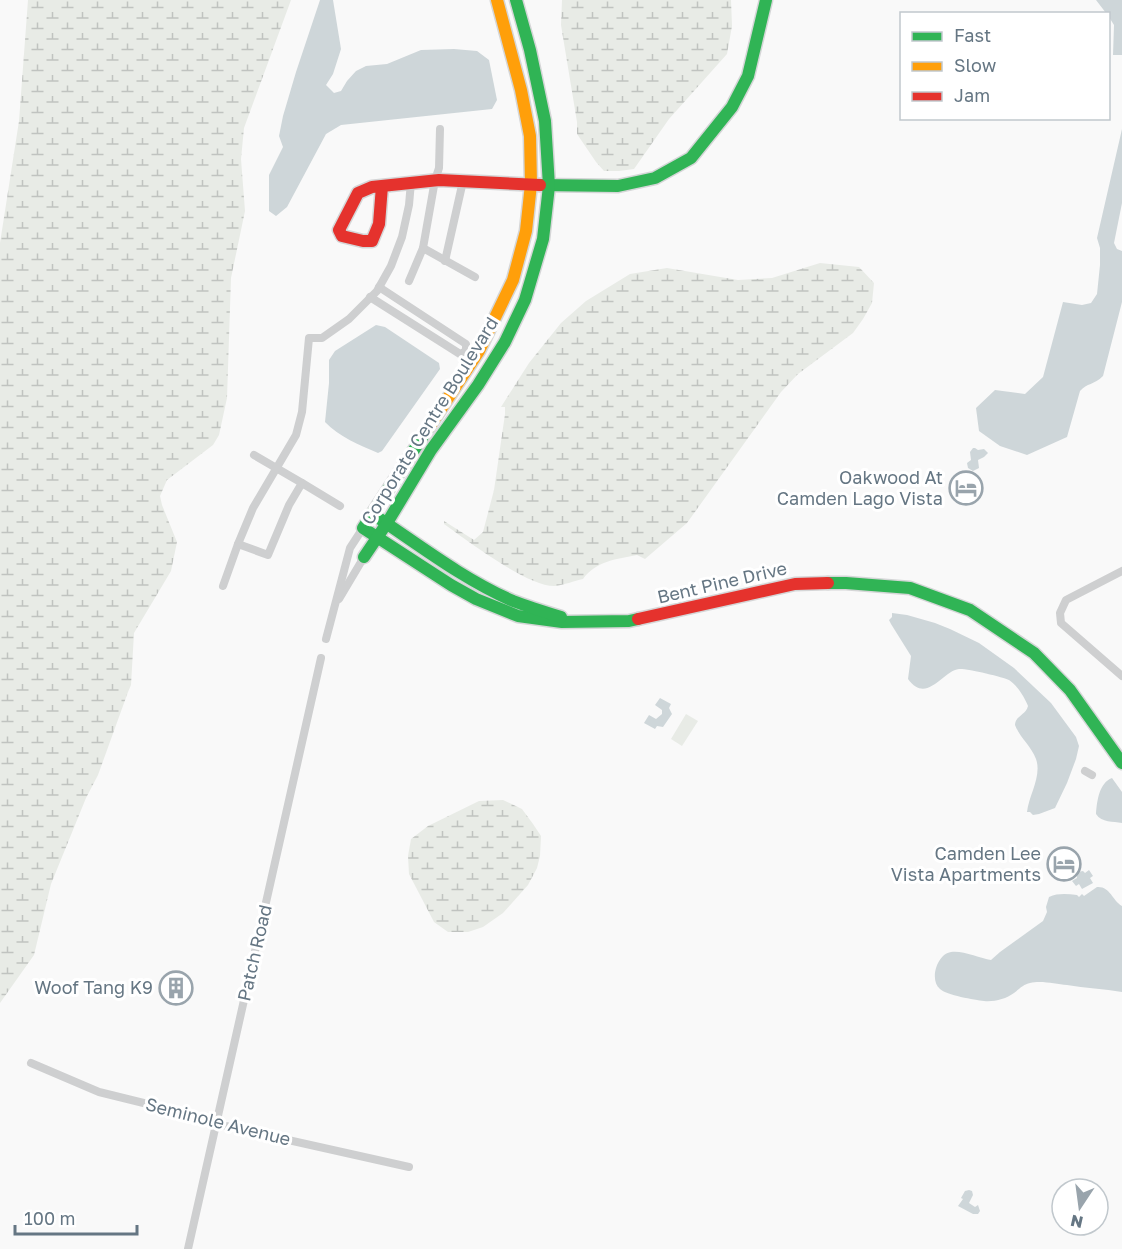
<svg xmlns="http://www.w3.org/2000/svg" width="1122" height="1249" font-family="'Golos Text',sans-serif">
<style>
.wetland{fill:url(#wetland-marsh)}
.pitch{fill:#e8ebe6}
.water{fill:#ced6d9}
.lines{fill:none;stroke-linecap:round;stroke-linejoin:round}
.fast-casing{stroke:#d5d6d7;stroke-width:15}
.slow-casing{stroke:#d5d6d7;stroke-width:15}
.jam-casing{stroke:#d5d6d7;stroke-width:15}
.street{stroke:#cecfd0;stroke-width:8}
.fast{stroke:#30b455;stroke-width:12}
.slow{stroke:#ff9f0a;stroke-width:12}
.jam{stroke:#e5322d;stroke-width:12}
.labels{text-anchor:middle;stroke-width:6;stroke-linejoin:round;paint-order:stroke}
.street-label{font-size:18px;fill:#657683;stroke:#fff}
.poi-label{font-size:18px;fill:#657683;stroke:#fff;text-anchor:end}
</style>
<defs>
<pattern id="wetland-marsh" width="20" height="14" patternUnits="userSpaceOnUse" patternTransform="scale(1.5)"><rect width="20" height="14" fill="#e8ebe6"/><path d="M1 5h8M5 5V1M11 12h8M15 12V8" fill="none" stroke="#c0c3c0"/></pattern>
</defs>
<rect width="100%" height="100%" fill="#f9f9f9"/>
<g class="wetland">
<polygon points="28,0 291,0 244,128 241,159 245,211 231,278 227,398 219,435 213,445 167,480 160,496 162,505 177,542 171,571 134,633 131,685 128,692 98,775 86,798 51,884 34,955 0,1003 0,243 19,121"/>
<polygon points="562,0 731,0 732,26 727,54 669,119 634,169 619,171 604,171 596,162 577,134 577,122 561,25"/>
<path d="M 820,263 L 859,267 L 874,283 L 872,303 L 863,319 L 853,333 L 798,374 L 781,392 L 687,523 L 645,559 L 637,555 C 617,559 596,561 583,579 C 574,581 564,585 555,586 C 528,587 468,541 444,524 L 444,521 L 474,540 L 483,532 L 494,490 L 505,414 L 505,407 L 501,407 L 529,363 L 561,323 L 586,301 L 630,274 L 667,268 L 738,280 L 772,278 Z"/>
<polygon points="503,800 522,809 533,824 541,836 540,856 537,868 528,885 503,913 483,927 468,932 448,932 434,922 409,874 408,856 411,839 428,826 479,801"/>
</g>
<polygon class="pitch" points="686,714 698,721 682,746 671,739"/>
<g class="water">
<polygon points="320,0 333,0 341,49 333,74 326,85 334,93 341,91 347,81 356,71 366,66 387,64 421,50 454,49 477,51 489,60 497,100 492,109 341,125 326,134 287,207 276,216 269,211 269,175 283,147 279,136 283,116 296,72"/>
<polygon points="1096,0 1122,0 1122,55 1113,55 1114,25 1109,17 1108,14 1106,13"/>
<path d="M 1122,129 L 1122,203 L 1114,243 L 1117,249 L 1122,251 L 1122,302 L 1103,376 C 1094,385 1087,383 1080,391 L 1067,437 L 1027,455 L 1000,446 L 979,431 L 976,408 L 995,390 L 1025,394 L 1043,377 L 1063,302 L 1082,305 L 1091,303 L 1097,294 L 1100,265 L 1100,248 L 1097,238 Z"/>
<path d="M 376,325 L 385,327 L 439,363 L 440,369 L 382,451 L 378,453 C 360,445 339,437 325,422 L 329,383 L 329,360 L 335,351 Z"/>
<polygon points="973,448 975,448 978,450 984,449 988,453 984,457 978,460 979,468 973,471 968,468 967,463 971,460 970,452"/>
<path d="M 892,613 L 907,615 L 935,623 L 950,629 L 979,643 L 1014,668 L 1051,703 L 1076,737 L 1079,746 L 1076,759 L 1067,783 L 1055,808 L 1039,814 L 1033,815 L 1030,812 L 1027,812 C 1029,795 1042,776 1036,759 C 1031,746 1020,738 1015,725 C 1015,716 1026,715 1028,706 C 1025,698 1017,685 1009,680 C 1004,677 965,668 959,669 C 942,671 927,705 908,679 L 911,656 L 891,624 L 889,620 L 892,617 Z"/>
<polygon points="660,698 671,704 669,708 672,714 663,727 657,726 655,729 644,723 649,715 656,719 662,714 662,710 655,705"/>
<path d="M 1112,778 L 1122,792 L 1122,823 C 1113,821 1102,823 1096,814 C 1097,801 1099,783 1112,778 Z"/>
<polygon points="1089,870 1093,876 1090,878 1093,883 1082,889 1079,884 1076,886 1072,881 1077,878 1077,872 1083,871 1085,873"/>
<path d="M 1097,887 C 1110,886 1112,900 1122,906 L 1122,992 C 1104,989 1085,988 1067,985 C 1056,984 1041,980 1030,983 C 1024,984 1019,989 1014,993 C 1006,999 994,1002 984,1001 C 975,1000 946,995 940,989 C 929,980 937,954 951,952 C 962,950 980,958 991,960 L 1000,952 L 1043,921 L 1047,912 L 1046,907 L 1049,897 C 1058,893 1067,894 1077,895 L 1079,897 L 1082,894 L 1084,896 Z"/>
<polygon points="969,1190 972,1191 973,1195 969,1203 975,1207 978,1205 980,1211 978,1214 973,1214 958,1206 963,1199 961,1198 965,1191"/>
</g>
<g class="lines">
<g class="fast-casing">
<g id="fast">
<polyline points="540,185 618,186 655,178 691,158 732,107 748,76 766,0"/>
<polyline points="429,427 363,528 451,585 476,599 518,616 562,622 629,621 638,619"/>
<path d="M 380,519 C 423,548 465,580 513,601 C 529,607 545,612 561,617"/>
<polyline points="364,557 387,523 431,450 478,385 505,342 525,300 543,239 549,186 545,121 530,50 516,0"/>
<polyline points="828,583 846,583 910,588 970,610 1034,653 1070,690 1122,763"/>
</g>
</g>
<g class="slow-casing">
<polyline id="slow" points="429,427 479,351 513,280 526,231 531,184 530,136 521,90 497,0"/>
</g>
<g class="jam-casing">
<g id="jam">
<polyline points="382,186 379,224 372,241 363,241 342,236 339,230 358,193 372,187 439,180 540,185"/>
<polyline points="638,619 795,584 828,583"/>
</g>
</g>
<g class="street">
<polyline points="440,129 439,168 435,180 423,248 475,277"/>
<polyline points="445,261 463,181"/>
<polyline points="409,281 423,248"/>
<polyline points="379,287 466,344 466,351 475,357"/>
<polyline points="370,297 460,354 466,351"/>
<polyline points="254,455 302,483"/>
<polyline points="340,506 302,483 289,505 268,555 238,544 253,508 296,435 302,412 309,338 322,338 349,319 377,291 391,266 402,237 409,205 411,182"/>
<polyline points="1122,571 1066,600 1060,613 1061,623 1122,676"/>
<polyline points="223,586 238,544"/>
<polyline points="339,599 364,557"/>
<polyline points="326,639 350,548 363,528"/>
<polyline points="1085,771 1092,775"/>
<polyline points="31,1063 99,1092 172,1110 217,1124 409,1167"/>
<polyline points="188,1249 321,658"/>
</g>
<use href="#fast" class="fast"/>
<use href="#slow" class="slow"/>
<use href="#jam" class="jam"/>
</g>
<defs>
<g id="hotel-ring" transform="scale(1.725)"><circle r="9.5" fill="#fff" stroke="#99a4ac" stroke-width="1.5"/><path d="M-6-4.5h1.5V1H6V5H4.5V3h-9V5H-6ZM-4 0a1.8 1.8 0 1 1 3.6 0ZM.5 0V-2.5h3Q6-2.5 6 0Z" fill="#99a4ac"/></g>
<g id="building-ring" transform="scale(1.725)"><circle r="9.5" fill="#fff" stroke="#99a4ac" stroke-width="1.5"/><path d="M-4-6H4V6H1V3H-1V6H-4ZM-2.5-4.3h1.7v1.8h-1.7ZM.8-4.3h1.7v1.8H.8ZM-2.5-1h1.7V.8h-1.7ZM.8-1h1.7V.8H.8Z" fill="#99a4ac"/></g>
</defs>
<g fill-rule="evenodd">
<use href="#hotel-ring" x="966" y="488"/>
<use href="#hotel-ring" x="1064" y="864"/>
<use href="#building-ring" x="176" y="988"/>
</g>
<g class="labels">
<g class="street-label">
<text transform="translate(430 421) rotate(-58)" y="6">Corporate Centre Boulevard</text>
<text transform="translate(722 583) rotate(-13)" y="6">Bent Pine Drive</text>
<text transform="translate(255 953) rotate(-77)" y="6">Patch Road</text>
<text transform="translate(218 1122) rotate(14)" y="6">Seminole Avenue</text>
</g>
<g class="poi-label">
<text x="943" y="484">Oakwood At<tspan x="943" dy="21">Camden Lago Vista</tspan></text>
<text x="1041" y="860">Camden Lee<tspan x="1041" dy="21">Vista Apartments</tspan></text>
<text x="153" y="994">Woof Tang K9</text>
</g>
</g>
<rect x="900" y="12" width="210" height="108" fill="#ffffff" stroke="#c1c8cd" stroke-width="1.5"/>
<rect x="912" y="32" width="30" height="9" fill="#30b455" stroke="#c1c8cd" stroke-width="1.5"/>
<text x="954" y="42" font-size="18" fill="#657683">Fast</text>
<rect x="912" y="62" width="30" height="9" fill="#ff9f0a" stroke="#c1c8cd" stroke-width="1.5"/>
<text x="954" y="72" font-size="18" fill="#657683">Slow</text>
<rect x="912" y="92" width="30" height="9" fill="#e5322d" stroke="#c1c8cd" stroke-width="1.5"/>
<text x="954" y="102" font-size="18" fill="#657683">Jam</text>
<g transform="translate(1080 1207) rotate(193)"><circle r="28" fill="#ffffff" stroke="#c1c8cd" stroke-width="1.5"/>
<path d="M0-4.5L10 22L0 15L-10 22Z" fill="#99a4ac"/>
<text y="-9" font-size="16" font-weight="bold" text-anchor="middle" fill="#657683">N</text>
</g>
<path d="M15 1225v9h122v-9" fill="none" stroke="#657683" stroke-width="3"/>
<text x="24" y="1225" font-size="18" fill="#657683" stroke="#ffffff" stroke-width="4.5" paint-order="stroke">100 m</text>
</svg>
